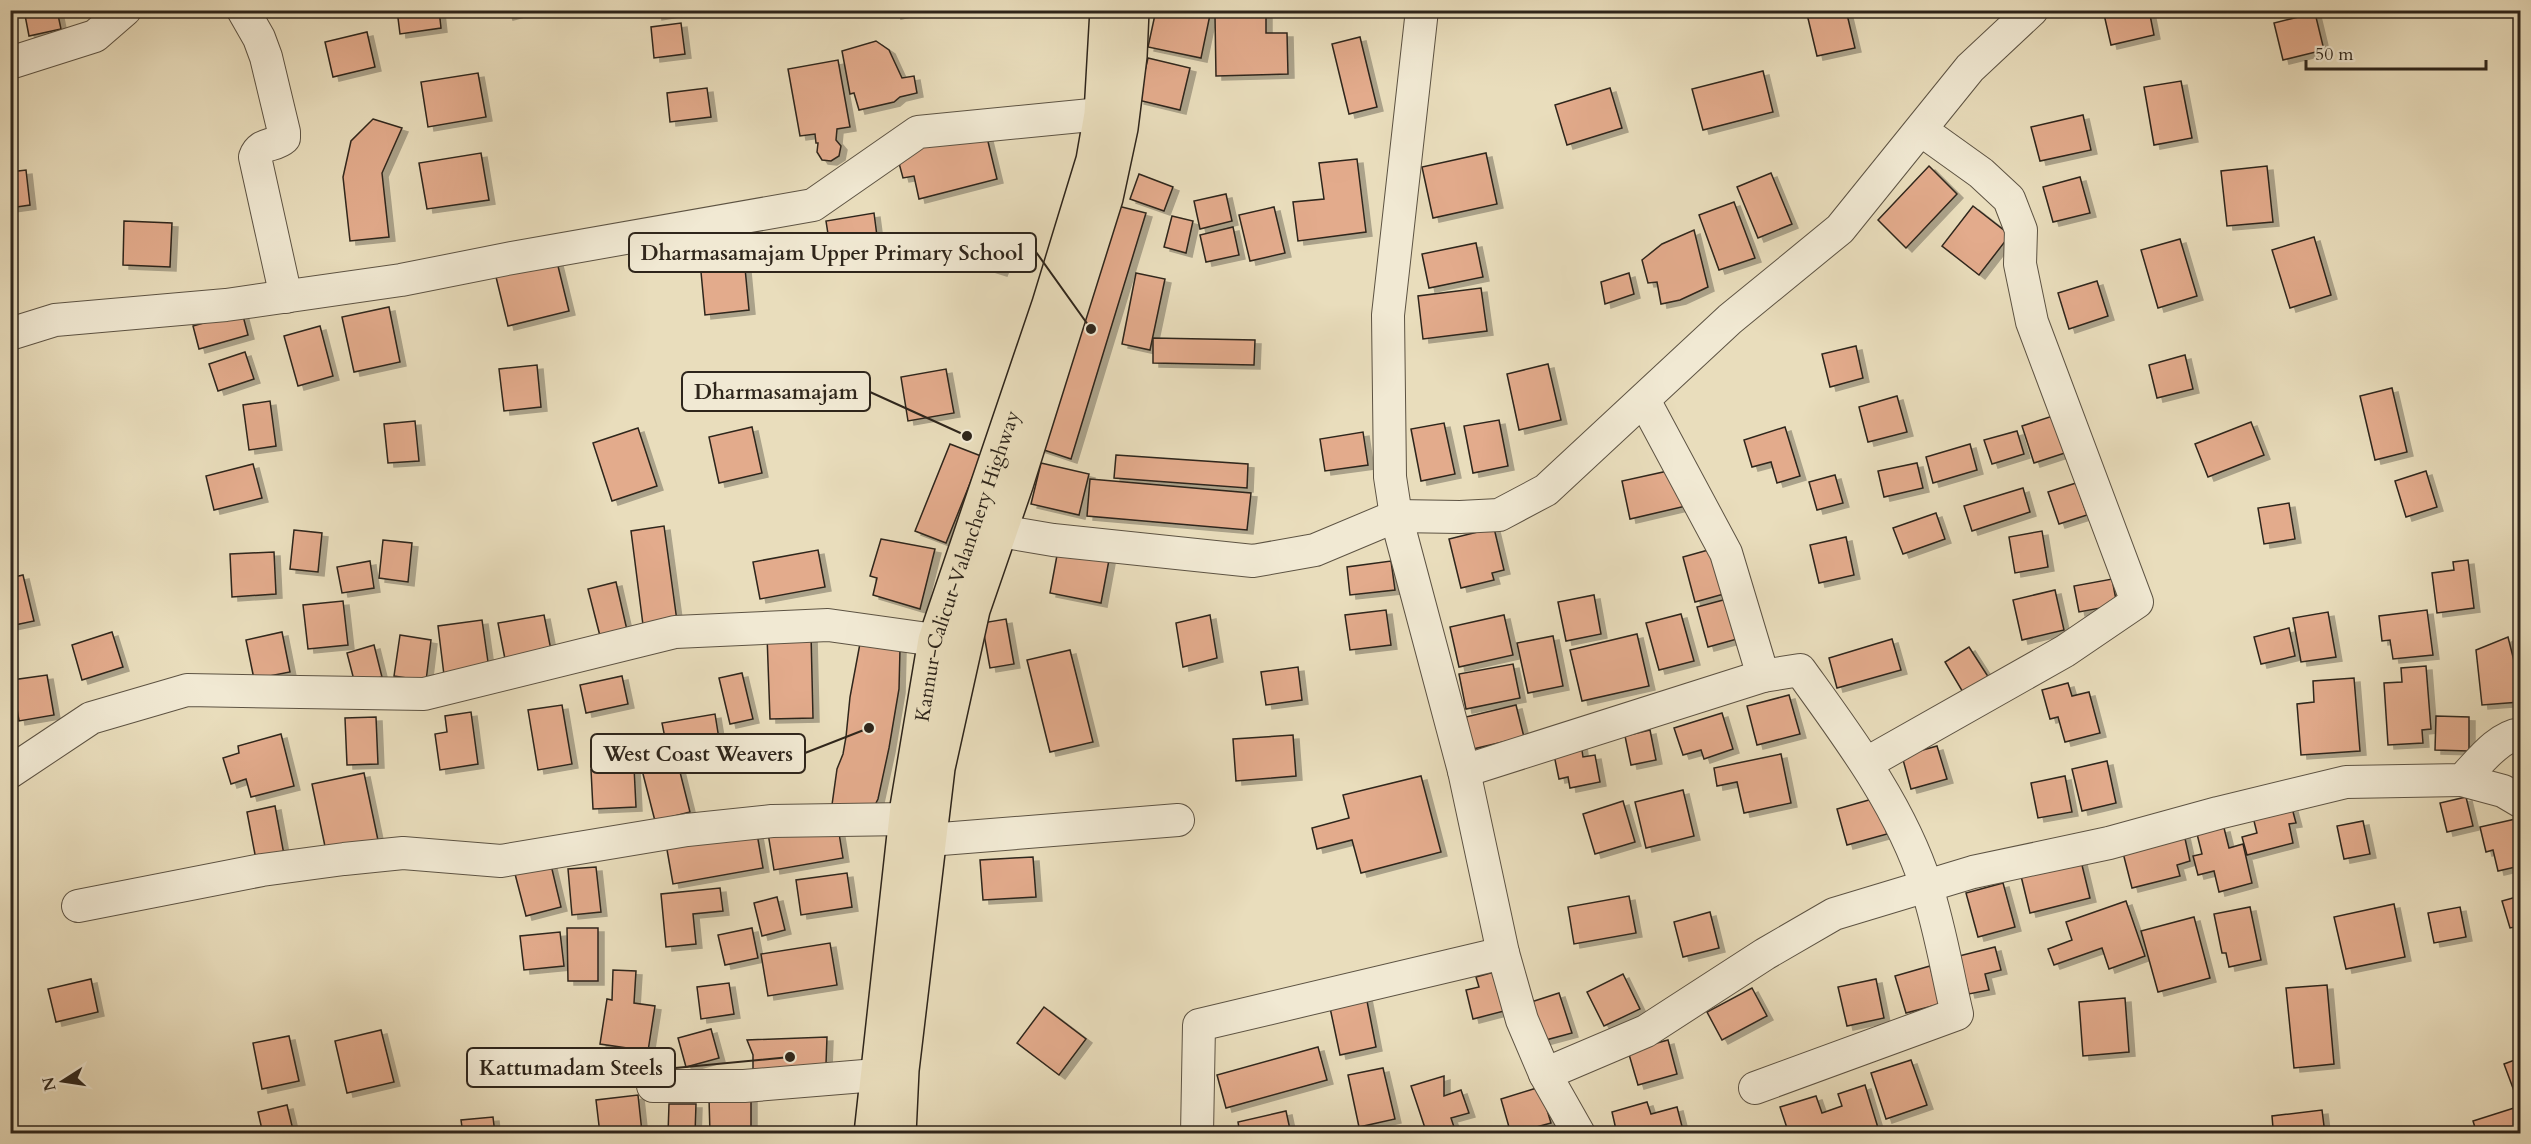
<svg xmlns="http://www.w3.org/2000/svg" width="2531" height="1144" font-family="Cardo,serif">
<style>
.building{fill:#e3ab8c;stroke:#2e251b;stroke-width:1.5;filter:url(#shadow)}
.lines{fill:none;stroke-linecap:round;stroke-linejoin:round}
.minor-casing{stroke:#5d5343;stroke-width:34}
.highway-casing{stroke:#2e251b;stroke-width:36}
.minor{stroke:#f1e9d3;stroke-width:32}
.highway{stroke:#e9ddbc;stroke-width:33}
.labels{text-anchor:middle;stroke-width:4.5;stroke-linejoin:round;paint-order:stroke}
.street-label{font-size:20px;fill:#2e251b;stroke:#f1e9d3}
.leader{fill:none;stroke:#2e251b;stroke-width:2}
.callout-dot{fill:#2e251b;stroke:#f1e9d3;stroke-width:2}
.callout{fill:#f1e9d3;stroke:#2e251b;stroke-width:2}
.callout-label{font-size:21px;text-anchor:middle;font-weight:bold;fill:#2e251b}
</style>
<defs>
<filter id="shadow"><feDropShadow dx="6" dy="4" stdDeviation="0" flood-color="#0004"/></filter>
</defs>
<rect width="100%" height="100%" fill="#e9ddbc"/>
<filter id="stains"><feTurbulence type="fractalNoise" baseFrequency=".00333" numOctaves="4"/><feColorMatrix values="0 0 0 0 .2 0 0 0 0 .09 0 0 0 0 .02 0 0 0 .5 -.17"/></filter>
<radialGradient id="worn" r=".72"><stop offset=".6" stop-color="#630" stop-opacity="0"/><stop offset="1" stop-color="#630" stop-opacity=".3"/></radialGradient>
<g class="building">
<polygon points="24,10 57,10 61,29 29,36"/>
<polygon points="397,10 439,10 441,28 400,34"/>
<polygon points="505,10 530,10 507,16"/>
<polygon points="655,10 691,10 656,16"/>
<polygon points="894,10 918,10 895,15"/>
<polygon points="1156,10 1211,10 1201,58 1148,47"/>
<polygon points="1806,10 1846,10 1855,48 1817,56"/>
<polygon points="2103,10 2149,10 2154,35 2111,45"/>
<polygon points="2315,13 2324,50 2283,60 2274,23"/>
<polygon points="1266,14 1266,33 1287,33 1288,74 1216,76 1215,16"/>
<polygon points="681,23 685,54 654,58 651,27"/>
<polygon points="367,32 375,67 333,77 325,42"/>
<polygon points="1360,37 1377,107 1349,114 1332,44"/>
<polygon points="876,41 889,50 902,78 914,76 917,93 900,97 894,102 859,110 854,93 850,94 842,51"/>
<polygon points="1148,58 1190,68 1180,110 1138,100"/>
<polygon points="838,60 850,127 837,129 836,140 841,146 839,156 831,161 822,160 817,152 818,143 816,143 815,134 800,136 788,69"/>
<polygon points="1763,71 1773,112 1703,130 1692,89"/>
<polygon points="478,73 486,117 428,127 421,82"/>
<polygon points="2181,81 2192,138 2154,145 2144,87"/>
<polygon points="707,88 711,117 670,122 667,93"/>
<polygon points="1610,88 1622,128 1567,145 1555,105"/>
<polygon points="2083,115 2091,150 2040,161 2031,127"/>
<polygon points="373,119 402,128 382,173 389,237 350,241 343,177 351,141"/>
<polygon points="984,125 997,179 919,199 914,176 903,178 896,152"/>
<polygon points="481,153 489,200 427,209 419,163"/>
<polygon points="1486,153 1497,204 1433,218 1422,167"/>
<polygon points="1357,159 1366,232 1298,241 1293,202 1324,199 1319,163"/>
<polygon points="1929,166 1957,194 1906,248 1878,220"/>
<polygon points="2267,166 2273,222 2227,226 2221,171"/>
<polygon points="26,170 30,205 10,208 10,172"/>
<polygon points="1771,173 1792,224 1758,238 1737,187"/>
<polygon points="1139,174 1173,187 1164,211 1130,199"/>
<polygon points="2080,177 2090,213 2053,222 2043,187"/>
<polygon points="1226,194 1232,221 1200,229 1194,201"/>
<polygon points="1734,202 1755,258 1719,270 1699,215"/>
<polygon points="1114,205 1146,213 1071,459 1032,446"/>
<polygon points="1973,206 2010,235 1979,275 1942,246"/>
<polygon points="1274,207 1285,253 1250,261 1239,215"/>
<polygon points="874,213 880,259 833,266 826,221"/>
<polygon points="1172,216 1193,221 1186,253 1164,247"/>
<polygon points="124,221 172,223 170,267 123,265"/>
<polygon points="1233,227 1239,255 1206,262 1200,235"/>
<polygon points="1694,230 1708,287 1680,300 1661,304 1657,282 1648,283 1642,260 1662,244"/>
<polygon points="974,234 983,235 1011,247 1001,272 966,261"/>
<polygon points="2314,237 2331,295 2290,308 2272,250"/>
<polygon points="2180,239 2197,296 2158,308 2141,250"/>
<polygon points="1476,243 1483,277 1429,288 1422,254"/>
<polygon points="557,262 569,311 508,326 496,277"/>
<polygon points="745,268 749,310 705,315 701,272"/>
<polygon points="1136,273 1165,279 1150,350 1122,344"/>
<polygon points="1629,273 1634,294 1605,304 1601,282"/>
<polygon points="2097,281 2108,316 2069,329 2058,293"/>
<polygon points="1481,288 1487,331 1423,339 1418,296"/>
<polygon points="389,307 400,362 354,372 342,317"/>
<polygon points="242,312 248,335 199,349 193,326"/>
<polygon points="320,326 333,376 298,386 284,336"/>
<polygon points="1153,338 1255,340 1254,365 1153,363"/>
<polygon points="1856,346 1863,378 1830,387 1822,354"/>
<polygon points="245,352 254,379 218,391 209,364"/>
<polygon points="2185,355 2193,389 2157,398 2149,365"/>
<polygon points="1548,364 1561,420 1519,430 1507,374"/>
<polygon points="537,365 541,407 504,411 499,369"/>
<polygon points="946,369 954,413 908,421 901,377"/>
<polygon points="2392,388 2407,452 2375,460 2360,396"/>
<polygon points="1897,396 1907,432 1868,442 1859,407"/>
<polygon points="270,401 276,446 249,450 243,405"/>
<polygon points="2059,414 2071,451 2034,463 2022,426"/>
<polygon points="1499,420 1508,466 1473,473 1464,426"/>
<polygon points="415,421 419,461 388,463 384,424"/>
<polygon points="2251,422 2264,455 2208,477 2195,444"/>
<polygon points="1444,423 1455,474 1421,481 1411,429"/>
<polygon points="752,427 762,473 719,483 709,437"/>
<polygon points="1785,427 1800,476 1777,483 1771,462 1752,467 1744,440"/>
<polygon points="638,428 657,486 612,501 593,443"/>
<polygon points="2017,431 2024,454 1992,464 1984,440"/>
<polygon points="1363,432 1368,465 1325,471 1320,439"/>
<polygon points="950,444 981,456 946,543 915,531"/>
<polygon points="1970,444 1977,470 1933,483 1926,457"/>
<polygon points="1116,455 1248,464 1247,488 1114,478"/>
<polygon points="1041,463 1089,474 1079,515 1031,504"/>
<polygon points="1917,463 1923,488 1884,497 1878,471"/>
<polygon points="253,464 262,498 214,510 206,476"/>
<polygon points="1677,469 1686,506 1630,519 1622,481"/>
<polygon points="2426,471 2437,507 2406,517 2395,481"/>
<polygon points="1835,475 1843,503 1817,510 1809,482"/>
<polygon points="1090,479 1251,493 1247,530 1087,516"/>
<polygon points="2076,483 2087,515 2059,524 2048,492"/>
<polygon points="2023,488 2030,512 1972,531 1964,506"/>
<polygon points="2289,503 2295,539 2264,544 2258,508"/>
<polygon points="1936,513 1945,539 1903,554 1893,528"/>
<polygon points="664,526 677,621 643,625 631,531"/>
<polygon points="1494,528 1504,570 1492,573 1494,580 1461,588 1449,539"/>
<polygon points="294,530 322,533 318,572 290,569"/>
<polygon points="2042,531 2048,567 2015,573 2009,537"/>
<polygon points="1846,537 1854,575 1819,583 1810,545"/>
<polygon points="881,539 935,549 920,609 873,595 877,578 870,576"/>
<polygon points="383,540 412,543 408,582 379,578"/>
<polygon points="1719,547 1731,592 1695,602 1683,557"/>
<polygon points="818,550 825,587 760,599 753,562"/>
<polygon points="1058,550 1109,560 1101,603 1050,593"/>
<polygon points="274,552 276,594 232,597 230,554"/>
<polygon points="2468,560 2474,608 2437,613 2432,573 2454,570 2453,562"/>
<polygon points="370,561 374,588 342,593 337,567"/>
<polygon points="1391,561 1395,590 1350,595 1347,567"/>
<polygon points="23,575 34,621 10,626 10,578"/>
<polygon points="2112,579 2117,605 2079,612 2074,586"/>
<polygon points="616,582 627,630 600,636 588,589"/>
<polygon points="2055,590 2064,630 2022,640 2013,600"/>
<polygon points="1594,595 1601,634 1566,641 1558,602"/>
<polygon points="1727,599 1737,639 1708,647 1697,607"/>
<polygon points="343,601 348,645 308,649 303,605"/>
<polygon points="1386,610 1391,645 1350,650 1345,615"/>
<polygon points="2427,610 2433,655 2393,659 2390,640 2382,641 2379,616"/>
<polygon points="2328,612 2336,657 2301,662 2293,618"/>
<polygon points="1681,614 1694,661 1659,670 1646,623"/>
<polygon points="544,615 551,650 505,659 498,623"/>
<polygon points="1210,615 1217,658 1183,667 1176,623"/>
<polygon points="1504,615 1513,655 1459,667 1450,627"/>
<polygon points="1006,619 1014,664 990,668 982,623"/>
<polygon points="482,620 489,669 444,675 438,626"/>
<polygon points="2289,628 2295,656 2261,664 2254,637"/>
<polygon points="112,632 123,667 82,680 72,645"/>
<polygon points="282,632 290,672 254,679 246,640"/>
<polygon points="811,634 813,718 770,719 767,635"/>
<polygon points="1637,634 1649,686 1582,701 1570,650"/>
<polygon points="400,635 431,640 426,681 394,676"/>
<polygon points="1553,636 1563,686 1528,693 1517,643"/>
<polygon points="2508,637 2514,661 2520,663 2520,702 2482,705 2476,650"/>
<polygon points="861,638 900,649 899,689 889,748 878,799 871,813 831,812 837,769 843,754 846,737 850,697"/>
<polygon points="1892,639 1901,670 1837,688 1829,658"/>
<polygon points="374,645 382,677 355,684 347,653"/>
<polygon points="1969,647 1989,678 1964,694 1945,662"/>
<polygon points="1070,650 1093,742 1050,752 1027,660"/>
<polygon points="1513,664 1520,698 1466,709 1459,674"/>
<polygon points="2426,666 2431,729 2422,730 2423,743 2388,745 2384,683 2402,682 2401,668"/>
<polygon points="1298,667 1302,700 1266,705 1261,672"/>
<polygon points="742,673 753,719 730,724 719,678"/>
<polygon points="47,675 54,715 19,721 12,680"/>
<polygon points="622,676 628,704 586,713 580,685"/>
<polygon points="2354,678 2360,751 2301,755 2297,704 2314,702 2313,681"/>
<polygon points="2068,683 2072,696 2089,692 2100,733 2065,742 2058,717 2050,719 2042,690"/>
<polygon points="1789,695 1800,734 1757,745 1747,706"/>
<polygon points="562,705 572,764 538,770 528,710"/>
<polygon points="1516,705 1524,737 1473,749 1466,717"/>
<polygon points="471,712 478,764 440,770 435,734 447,732 445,716"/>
<polygon points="1722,713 1733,749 1704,759 1701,750 1683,755 1674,728"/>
<polygon points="715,714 719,739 667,748 662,723"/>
<polygon points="2436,716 2469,717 2469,751 2435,750"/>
<polygon points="376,717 378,764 347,765 345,718"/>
<polygon points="1650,730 1656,760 1631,765 1625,736"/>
<polygon points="281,734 294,786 251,797 246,779 231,784 223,758 239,753 238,746"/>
<polygon points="1293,735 1296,776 1236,781 1233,739"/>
<polygon points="1581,744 1583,757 1595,755 1600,782 1570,788 1568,777 1559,779 1553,750"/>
<polygon points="1937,746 1947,779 1911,789 1902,756"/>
<polygon points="2520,748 2520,772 2514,750"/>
<polygon points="1781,754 1791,803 1744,813 1737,782 1717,786 1714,768"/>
<polygon points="677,760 690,812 655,821 642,770"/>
<polygon points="2107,761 2116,803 2082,811 2072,769"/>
<polygon points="634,767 636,807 593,809 591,770"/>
<polygon points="364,773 379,845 327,856 312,784"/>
<polygon points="1421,776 1441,852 1361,873 1352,840 1317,849 1312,828 1349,818 1343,795"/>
<polygon points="2065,776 2072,812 2038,818 2031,783"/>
<polygon points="1683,790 1694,836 1646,848 1635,802"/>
<polygon points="2466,797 2473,826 2447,832 2440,803"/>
<polygon points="1876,798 1887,834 1847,845 1837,809"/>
<polygon points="1623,801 1635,842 1595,854 1583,814"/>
<polygon points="275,806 285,860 257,865 247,812"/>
<polygon points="2292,808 2296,823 2289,824 2293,843 2247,855 2242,837 2257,833 2253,817"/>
<polygon points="2520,818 2520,866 2498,871 2493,850 2486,852 2480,827"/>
<polygon points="837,821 843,858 774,870 768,833"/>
<polygon points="2363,821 2370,854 2344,859 2337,826"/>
<polygon points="756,828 763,868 673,884 666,844"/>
<polygon points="2224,828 2229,848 2243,844 2252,883 2219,892 2214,871 2198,875 2193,856 2202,854 2197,834"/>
<polygon points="2184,834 2190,861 2177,865 2180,876 2132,888 2122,849"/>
<polygon points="1033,857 1036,897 983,900 980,860"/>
<polygon points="2081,861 2090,898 2030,913 2021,876"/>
<polygon points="551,865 561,907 526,916 515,874"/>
<polygon points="596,867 601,912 572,915 568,869"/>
<polygon points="847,873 852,907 801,915 796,880"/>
<polygon points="2003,883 2015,927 1978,937 1966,893"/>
<polygon points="720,888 723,911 693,914 696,944 666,947 661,894"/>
<polygon points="1629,896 1636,933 1574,944 1568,907"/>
<polygon points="2520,896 2520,926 2510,928 2502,901"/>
<polygon points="777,897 785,930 762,936 754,903"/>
<polygon points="2126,901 2145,956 2109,969 2102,948 2054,965 2048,949 2072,940 2066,922"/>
<polygon points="2394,904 2405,957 2346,969 2334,917"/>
<polygon points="2250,907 2261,960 2229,967 2226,953 2222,953 2214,914"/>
<polygon points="2460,907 2466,937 2434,943 2428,913"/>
<polygon points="1710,912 1719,948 1683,957 1674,922"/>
<polygon points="2194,917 2210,978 2158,992 2141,931"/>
<polygon points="567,928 598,928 598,981 568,981"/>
<polygon points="752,928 758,958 725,965 718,935"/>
<polygon points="560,932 564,966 524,970 520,936"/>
<polygon points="830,943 837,985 768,996 761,954"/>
<polygon points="1995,947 2001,970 1985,974 1989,990 1969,994 1959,956"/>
<polygon points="1930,966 1940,1004 1906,1013 1895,976"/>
<polygon points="613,970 636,971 634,1003 655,1006 648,1051 600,1044 607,999 612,1000"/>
<polygon points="1498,971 1508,1010 1473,1019 1466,990 1479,987 1476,977"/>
<polygon points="1623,974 1640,1009 1604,1026 1587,992"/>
<polygon points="91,979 98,1012 56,1022 48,989"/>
<polygon points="1876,979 1884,1018 1847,1026 1838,987"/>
<polygon points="729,983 734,1014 701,1019 697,987"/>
<polygon points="2327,985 2334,1064 2294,1068 2286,988"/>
<polygon points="1752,988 1767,1016 1722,1040 1707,1012"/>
<polygon points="1559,993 1572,1033 1542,1041 1525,1004"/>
<polygon points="1366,996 1376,1047 1340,1055 1329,1003"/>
<polygon points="2125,998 2129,1052 2083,1056 2079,1002"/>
<polygon points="1044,1007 1086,1039 1059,1075 1017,1043"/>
<polygon points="711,1029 719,1058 686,1067 678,1038"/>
<polygon points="381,1030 394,1082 347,1093 335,1041"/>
<polygon points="289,1036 299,1081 262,1089 253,1043"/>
<polygon points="827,1037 826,1064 753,1078 753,1055 747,1040"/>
<polygon points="1668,1040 1677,1074 1638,1085 1628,1051"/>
<polygon points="1318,1047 1327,1080 1226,1108 1217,1075"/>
<polygon points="2520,1058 2520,1107 2504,1064"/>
<polygon points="1911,1060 1927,1105 1886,1119 1871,1073"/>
<polygon points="1383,1068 1395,1119 1359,1127 1348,1075"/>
<polygon points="1444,1076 1444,1096 1461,1090 1469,1113 1451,1118 1455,1130 1444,1134 1427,1134 1411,1086"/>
<polygon points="1865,1085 1879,1131 1871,1134 1789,1134 1780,1107 1816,1096 1822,1113 1842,1106 1838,1094"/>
<polygon points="1540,1087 1551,1123 1511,1134 1501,1099"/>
<polygon points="638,1095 642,1132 600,1134 596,1100"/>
<polygon points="709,1098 751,1098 751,1134 710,1134"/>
<polygon points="1647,1102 1651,1114 1677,1107 1684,1134 1617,1134 1612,1112"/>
<polygon points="669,1104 696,1104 695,1134 668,1134"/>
<polygon points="287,1105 294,1134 263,1134 258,1112"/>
<polygon points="2514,1108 2520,1134 2477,1134 2473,1121"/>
<polygon points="2322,1110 2325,1134 2257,1134 2257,1130 2273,1128 2272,1116"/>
<polygon points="1286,1111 1291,1134 1240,1134 1238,1122"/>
<polygon points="493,1117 495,1134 463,1134 461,1120"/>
</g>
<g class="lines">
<g class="minor-casing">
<g id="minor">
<path d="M 243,10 L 259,38 L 266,57 L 284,132 L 284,138 C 274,147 260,142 255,157 L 286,297"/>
<polyline points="1422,10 1388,315 1390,477 1396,516 1464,771 1503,953 1522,1020 1545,1074 1579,1134"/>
<polyline points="10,63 95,36 125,10"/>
<polyline points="10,334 55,320 226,305 401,280 512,258 813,205 918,132 1101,114"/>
<path d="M 1644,400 L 1726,553 L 1763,676 L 1800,670 C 1849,738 1900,805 1926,885 C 1940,927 1947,972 1957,1014 L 1755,1088"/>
<polyline points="1000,531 1053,540 1253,561 1315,550 1396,516 1460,517 1499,515 1546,490 1730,319 1840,229 1970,68 2032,10"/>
<polyline points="1867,763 2065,651 2137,602 2032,322 2020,264 2021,230 2009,199 1981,173 1921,130"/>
<polyline points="1464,771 1763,676"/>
<polyline points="10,772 91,718 187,690 424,694 675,632 828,625 935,640"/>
<polyline points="2462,780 2503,791 2520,801"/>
<polyline points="929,840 1178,820"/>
<polyline points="78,906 262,870 344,859 403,853 501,861 687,830 772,821 907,819"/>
<path d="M 1545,1074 L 1646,1031 L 1765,954 L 1834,914 L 1973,872 L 2109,843 L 2218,813 L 2346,782 L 2462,780 C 2478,764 2497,737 2520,734"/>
<polyline points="653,1086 744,1086 876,1075"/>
<polyline points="1197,1134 1199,1025 1503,953"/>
</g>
</g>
<g class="highway-casing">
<g id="highway">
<path id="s1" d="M 871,1134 L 907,807 L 935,640 L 1049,304 L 1093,160 L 1101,114 L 1107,10"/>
<polyline points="899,1134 902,1070 938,768 973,610 1016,485 1106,198 1121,128 1130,56 1132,10"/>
</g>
</g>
<use href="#minor" class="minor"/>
<use href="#highway" class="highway"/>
</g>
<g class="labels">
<g class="street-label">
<text dy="7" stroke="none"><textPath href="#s1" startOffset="578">Kannur-Calicut-Valanchery Highway</textPath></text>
</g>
</g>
<path class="leader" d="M1091 329L1036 252M967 436L870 392M869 728L805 753M790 1057L675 1068"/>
<g class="callout-dot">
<circle cx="1091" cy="329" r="6"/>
<circle cx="967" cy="436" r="6"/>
<circle cx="869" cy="728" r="6"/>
<circle cx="790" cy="1057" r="6"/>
</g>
<g class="callout">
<rect x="629" y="233" width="407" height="39" rx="6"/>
<rect x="682" y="372" width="188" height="39" rx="6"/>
<rect x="591" y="734" width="214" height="39" rx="6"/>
<rect x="467" y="1048" width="208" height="39" rx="6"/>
</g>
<g class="callout-label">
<text x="832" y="260">Dharmasamajam Upper Primary School</text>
<text x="776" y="399">Dharmasamajam</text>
<text x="698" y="761">West Coast Weavers</text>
<text x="571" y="1075">Kattumadam Steels</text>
</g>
<rect width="2531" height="1144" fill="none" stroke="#e9ddbc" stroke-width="36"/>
<rect x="12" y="12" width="2507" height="1120" fill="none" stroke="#2e251b" stroke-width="3"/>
<rect x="18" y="18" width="2495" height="1108" fill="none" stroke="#2e251b" stroke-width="1.5"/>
<g transform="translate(63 1081) rotate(258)" stroke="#f1e9d3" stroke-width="4.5" paint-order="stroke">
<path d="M0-4.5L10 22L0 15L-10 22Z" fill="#2e251b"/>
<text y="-9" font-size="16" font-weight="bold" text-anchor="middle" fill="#2e251b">N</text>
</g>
<path d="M2306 60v9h180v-9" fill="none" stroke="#2e251b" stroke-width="3"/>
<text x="2315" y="60" font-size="18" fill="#2e251b" stroke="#f1e9d3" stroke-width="4.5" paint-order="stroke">50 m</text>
<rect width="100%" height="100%" filter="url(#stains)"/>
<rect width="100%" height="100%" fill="url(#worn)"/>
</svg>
